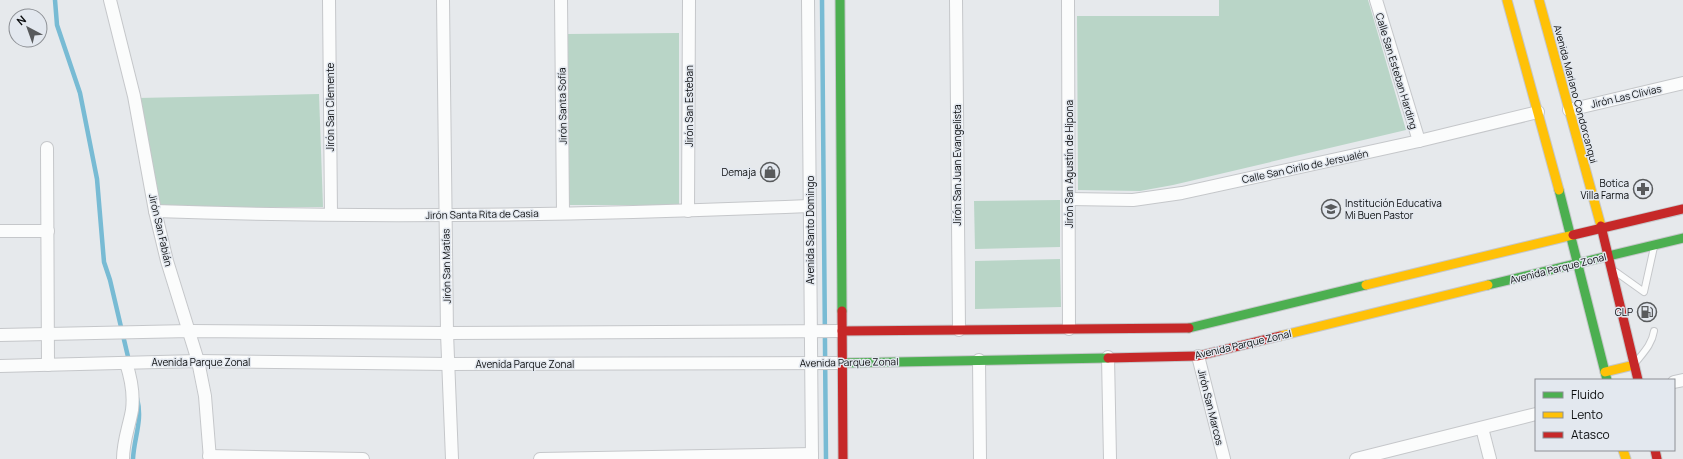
<svg xmlns="http://www.w3.org/2000/svg" width="1683" height="459" font-family="Manrope,sans-serif">
<style>
.green{fill:#b9d5c7}
.lines{fill:none;stroke-linecap:round;stroke-linejoin:round}
.stream{stroke:#78bbd4;stroke-width:4.5}
.lane-casing{stroke:#c5c7ca;stroke-width:8}
.street-casing{stroke:#c5c7ca;stroke-width:14}
.fast-casing{stroke:#c5c7ca;stroke-width:11}
.slow-casing{stroke:#c5c7ca;stroke-width:11}
.jam-casing{stroke:#c5c7ca;stroke-width:11}
.lane{stroke:#fbfcfc;stroke-width:6}
.street{stroke:#fbfcfc;stroke-width:12}
.fast{stroke:#4caf50;stroke-width:9}
.slow{stroke:#ffc107;stroke-width:9}
.jam{stroke:#c62828;stroke-width:9}
.labels{text-anchor:middle;stroke-width:3;stroke-linejoin:round;paint-order:stroke}
.street-label{font-size:10px;fill:#0b0d0f;stroke:#e3e8ef}
.poi-label{font-size:10px;fill:#0b0d0f;stroke:#e3e8ef;text-anchor:end}
</style>
<rect width="100%" height="100%" fill="#e6e9ec"/>
<g class="green">
<polygon points="1219,0 1368,0 1406,130 1173,185 1140,191 1078,190 1077,16 1219,16"/>
<polygon points="679,33 679,205 568,205 568,34"/>
<polygon points="319,94 323,207 158,207 138,98"/>
<polygon points="1060,200 1060,247 975,249 974,201"/>
<polygon points="1060,259 1061,307 975,309 975,261"/>
</g>
<g class="lines">
<g class="stream">
<polyline points="55,0 57,25 80,93 97,179 104,262 110,280 129,361"/>
<polyline points="822,0 826,459"/>
<path d="M 133,459 C 134,437 143,421 137,398"/>
</g>
<g class="lane-casing">
<g id="lane">
<polyline points="1616,272 1644,292 1654,247"/>
<path d="M 1636,362 C 1644,352 1652,344 1654,331"/>
</g>
</g>
<g class="street-casing">
<g id="street">
<polyline points="110,0 134,96 155,211 167,261 198,361 205,396 210,459"/>
<polyline points="329,0 331,214"/>
<polyline points="443,0 447,333 452,459"/>
<polyline points="561,0 563,213"/>
<polyline points="808,0 812,459"/>
<polyline points="956,0 959,330"/>
<polyline points="1068,0 1069,329"/>
<polyline points="1376,0 1419,141"/>
<polyline points="1569,110 1683,83"/>
<polyline points="47,148 48,365"/>
<polyline points="1069,199 1133,200 1182,193 1419,141 1538,112"/>
<path d="M 155,211 C 373,219 592,215 809,206"/>
<polyline points="688,211 689,0"/>
<polyline points="0,231 48,231"/>
<polyline points="0,335 190,331 447,333 842,331"/>
<polyline points="1198,356 1224,459"/>
<polyline points="1108,357 1110,459"/>
<polyline points="979,360 980,459"/>
<polyline points="0,366 198,361 449,364 843,363"/>
<polyline points="1674,382 1683,380"/>
<polyline points="1482,428 1490,459"/>
<polyline points="209,456 363,459"/>
<path d="M 123,459 C 123,441 129,427 132,410 C 134,394 131,378 126,363"/>
<polyline points="540,459 812,454"/>
<polyline points="1356,459 1536,414"/>
</g>
</g>
<g class="fast-casing">
<g id="fast">
<polyline points="840,0 842,311"/>
<polyline points="1559,190 1607,380"/>
<polyline points="1488,285 1683,238"/>
<polyline points="1189,328 1366,285"/>
<polyline points="843,363 1108,358"/>
</g>
</g>
<g class="slow-casing">
<g id="slow">
<polyline points="1507,0 1559,190"/>
<polyline points="1539,0 1601,226"/>
<polyline points="1366,285 1573,235"/>
<polyline points="1280,336 1488,285"/>
<polyline points="1605,372 1634,365"/>
<polyline points="1623,450 1626,459"/>
</g>
</g>
<g class="jam-casing">
<g id="jam">
<polyline points="1601,226 1638,380"/>
<polyline points="1573,235 1683,209"/>
<polyline points="842,311 843,459"/>
<polyline points="842,331 1189,328"/>
<polyline points="1108,358 1198,356 1280,336"/>
<polyline points="1655,450 1657,459"/>
</g>
</g>
<use href="#lane" class="lane"/>
<use href="#street" class="street"/>
<use href="#fast" class="fast"/>
<use href="#slow" class="slow"/>
<use href="#jam" class="jam"/>
</g>
<defs>
<g id="shop-ring" transform="scale(1)"><circle r="9.5" fill="#e3e8ef" stroke="#585a5c" stroke-width="1.5"/><path d="M-5-2.5h2.3a2.7 3.5 0 0 1 5.4 0H5L5.5 6h-11ZM-1.5-2.5h3a1.5 2.3 0 0 0-3 0Z" fill="#585a5c"/></g>
<g id="pharmacy-ring" transform="scale(1)"><circle r="9.5" fill="#e3e8ef" stroke="#585a5c" stroke-width="1.5"/><path d="M-2-6h4v4h4v4h-4v4h-4v-4h-4v-4h4Z" fill="#585a5c"/></g>
<g id="school-ring" transform="scale(1)"><circle r="9.5" fill="#e3e8ef" stroke="#585a5c" stroke-width="1.5"/><path d="M0-5L7-2L0 1L-7-2ZM-4 1L0 2.5L4 1V4Q0 6-4 4Z" fill="#585a5c"/></g>
<g id="fuel-ring" transform="scale(1)"><circle r="9.5" fill="#e3e8ef" stroke="#585a5c" stroke-width="1.5"/><path d="M-5.5-6h7V0h2V4h1.3V-2.5L3-4.5l.8-.8L6-3V5H2.5V1h-1V6h-7ZM-4.2-4.7v3.2H.2V-4.7Z" fill="#585a5c"/></g>
</defs>
<g fill-rule="evenodd">
<use href="#shop-ring" x="770" y="172"/>
<use href="#pharmacy-ring" x="1643" y="189"/>
<use href="#school-ring" x="1331" y="209"/>
<use href="#fuel-ring" x="1647" y="312"/>
</g>
<g class="labels">
<g class="street-label">
<text transform="translate(1397 71) rotate(73)" y="4">Calle San Esteban Harding</text>
<text transform="translate(1576 94) rotate(75)" y="4">Avenida Mariano Condorcanqui</text>
<text transform="translate(1626 96) rotate(-13)" y="4">Jirón Las Clivias</text>
<text transform="translate(562 106) rotate(-91)" y="4">Jirón Santa Sofía</text>
<text transform="translate(689 106) rotate(-90)" y="4">Jirón San Esteban</text>
<text transform="translate(330 107) rotate(-90)" y="4">Jirón San Clemente</text>
<text transform="translate(1069 164) rotate(-90)" y="4">Jirón San Agustín de Hipona</text>
<text transform="translate(957 165) rotate(-90)" y="4">Jirón San Juan Evangelista</text>
<text transform="translate(1305 166) rotate(-12)" y="4">Calle San Cirilo de Jersualén</text>
<text transform="translate(482 214) rotate(-1)" y="4">Jirón Santa Rita de Casia</text>
<text transform="translate(161 230) rotate(77)" y="4">Jirón San Fabián</text>
<text transform="translate(810 230) rotate(-90)" y="4">Avenida Santo Domingo</text>
<text transform="translate(446 266) rotate(-91)" y="4">Jirón San Matías</text>
<text transform="translate(1558 268) rotate(-14)" y="4">Avenida Parque Zonal</text>
<text transform="translate(1243 344) rotate(-13)" y="4">Avenida Parque Zonal</text>
<text x="201" y="366">Avenida Parque Zonal</text>
<text transform="translate(849 362) rotate(-1)" y="4">Avenida Parque Zonal</text>
<text x="525" y="368">Avenida Parque Zonal</text>
<text transform="translate(1211 407) rotate(76)" y="4">Jirón San Marcos</text>
</g>
<g class="poi-label">
<text x="756" y="176">Demaja</text>
<text x="1629" y="187">Botica<tspan x="1629" dy="12">Villa Farma</tspan></text>
<text x="1345" y="207" text-anchor="start">Institución Educativa<tspan x="1345" dy="12">Mi Buen Pastor</tspan></text>
<text x="1633" y="316">GLP</text>
</g>
</g>
<rect x="1535" y="379" width="140" height="72" fill="#e3e8ef" stroke="#8d9095"/>
<rect x="1543" y="392" width="20" height="6" fill="#4caf50" stroke="#8d9095"/>
<text x="1571" y="399" font-size="12" fill="#0b0d0f">Fluido</text>
<rect x="1543" y="412" width="20" height="6" fill="#ffc107" stroke="#8d9095"/>
<text x="1571" y="419" font-size="12" fill="#0b0d0f">Lento</text>
<rect x="1543" y="432" width="20" height="6" fill="#c62828" stroke="#8d9095"/>
<text x="1571" y="439" font-size="12" fill="#0b0d0f">Atasco</text>
<g transform="translate(28 28) rotate(319)"><circle r="19" fill="#e3e8ef" stroke="#8d9095"/>
<path d="M0-3L7 15L0 10L-7 15Z" fill="#585a5c"/>
<text y="-6" font-size="11" font-weight="bold" text-anchor="middle" fill="#0b0d0f">N</text>
</g>
</svg>
